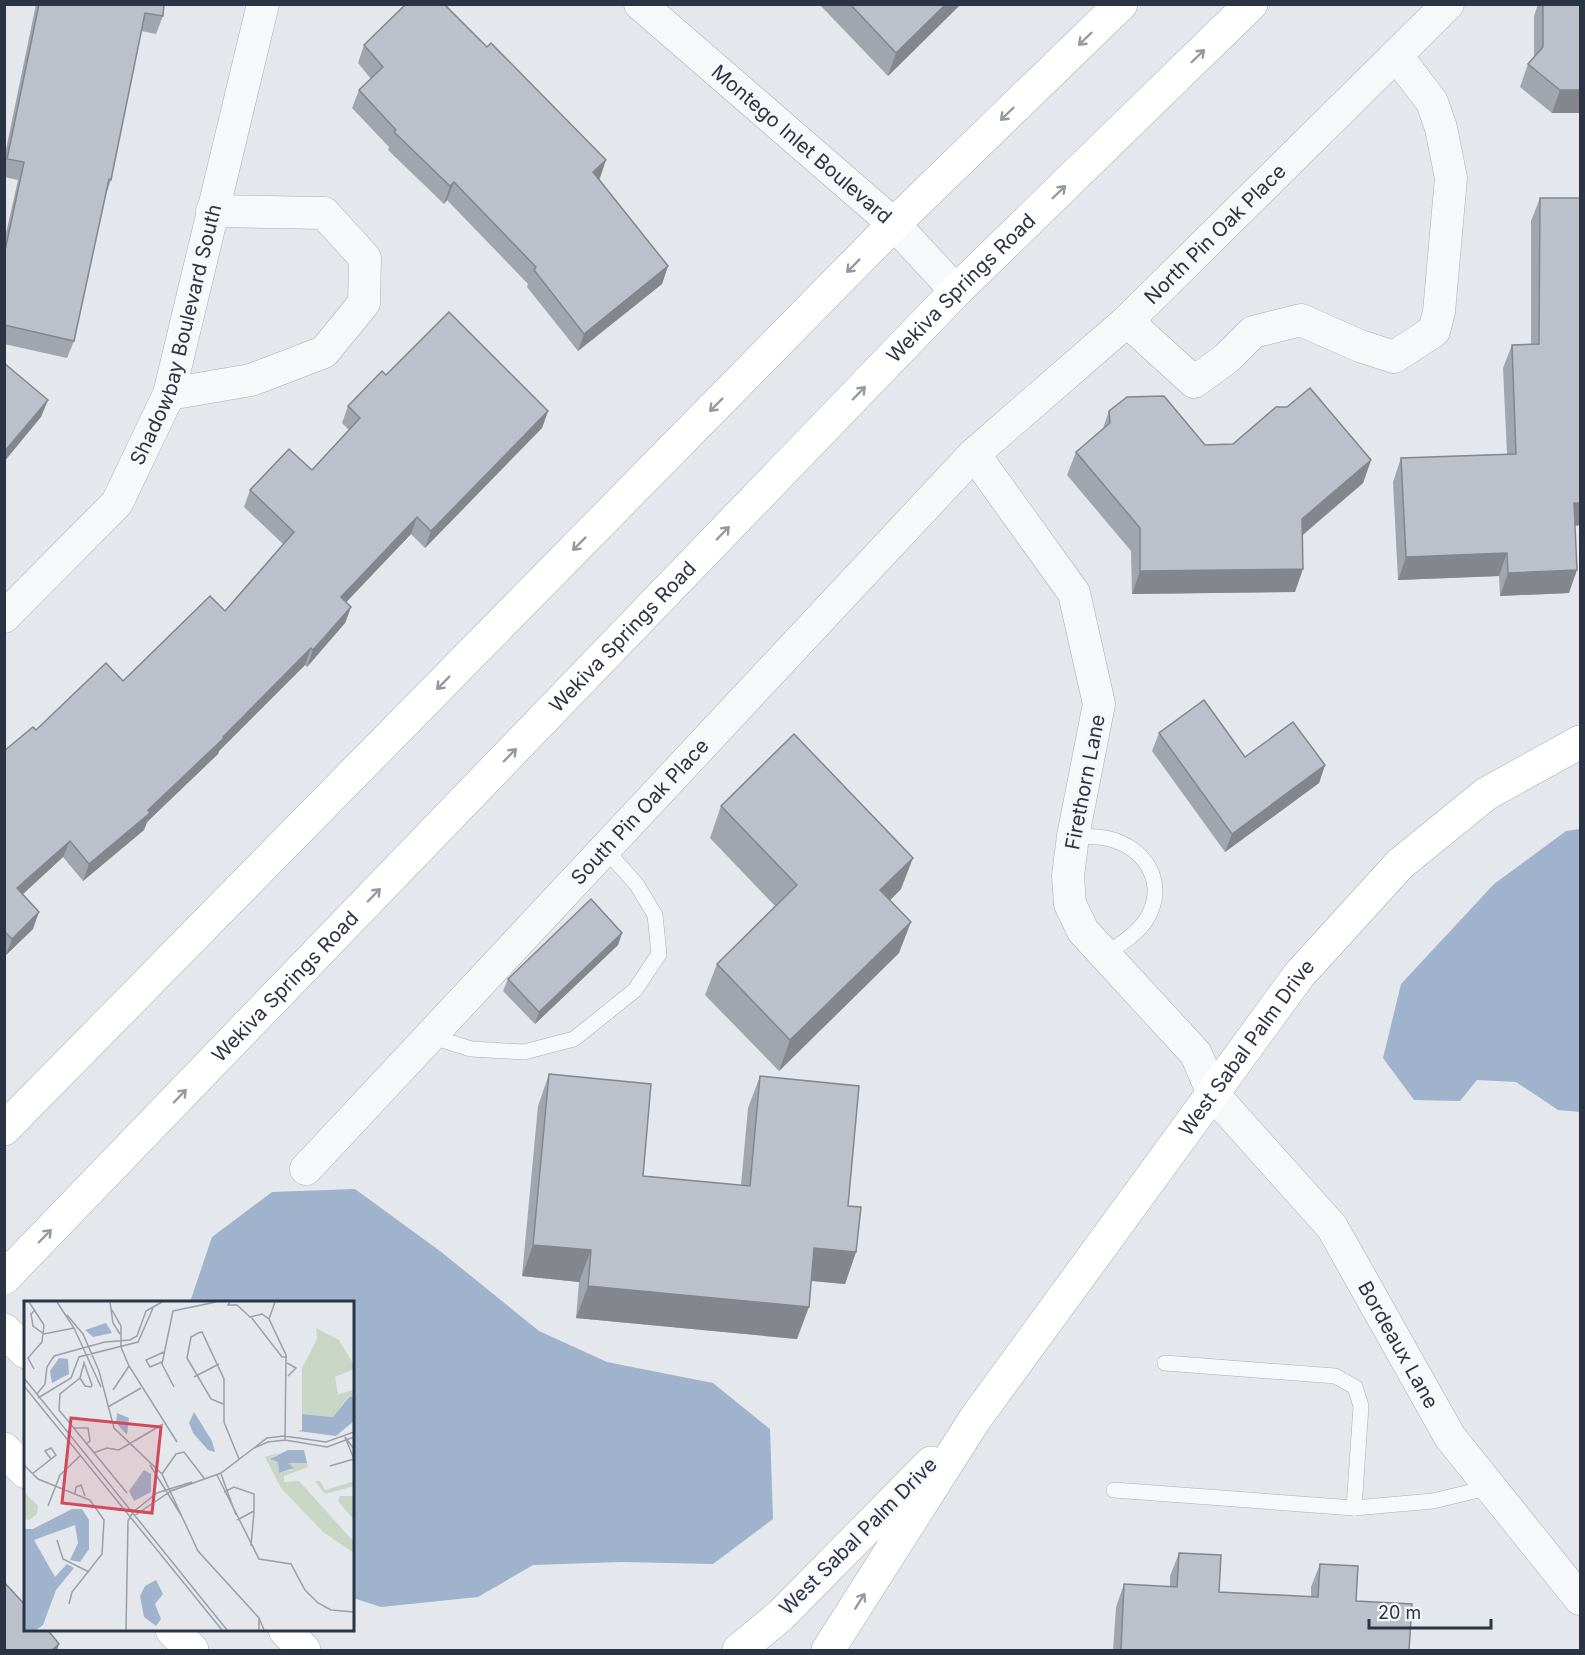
<svg xmlns="http://www.w3.org/2000/svg" width="1585" height="1655" font-family="Inter,sans-serif">
<style>
.water{fill:#9fb4cc}
.lines{fill:none;stroke-linecap:round;stroke-linejoin:round}
.lane-casing{stroke:#a9aeb7;stroke-width:16}
.street-casing{stroke:#a9aeb7;stroke-width:33}
.secondary-casing{stroke:#a9aeb7;stroke-width:34}
.lane{stroke:#f7f8fa;stroke-width:15}
.street{stroke:#f7f8fa;stroke-width:32}
.secondary{stroke:#fff;stroke-width:33}
.wall{fill:#a1a5ae}
.shaded-wall{fill:#83868d}
.building{fill:#bbc0ca;stroke:#83868d;stroke-width:1.5}
.oneway{stroke:#959aa2}
.labels{text-anchor:middle;stroke-width:4.5;stroke-linejoin:round;paint-order:stroke}
.street-label{font-size:20px;fill:#2b3445;stroke:#f4f6f9}
.inset-road{fill:none;stroke:#9a9fa9;stroke-width:1.5}
.view{fill:#d1495b;fill-opacity:0.15;stroke:#d1495b;stroke-width:3}
.inset-edge{fill:none;stroke:#2b3445;stroke-width:3}
</style>
<rect width="100%" height="100%" fill="#e4e7ec"/>
<g class="water">
<polygon points="1580,829 1580,1112 1558,1110 1516,1082 1477,1080 1460,1101 1414,1100 1383,1058 1401,984 1494,884 1566,831"/>
<polygon points="355,1189 440,1251 539,1331 607,1362 713,1383 770,1429 773,1519 713,1564 622,1562 533,1565 478,1597 381,1607 353,1598 352,1302 190,1302 212,1237 272,1192"/>
</g>
<g class="lines">
<g class="lane-casing">
<g id="lane">
<path d="M 1073,836 C 1085,837 1099,836 1110,839 C 1147,849 1168,885 1146,920 C 1136,935 1119,945 1104,955"/>
<polyline points="430,1036 471,1049 524,1052 574,1039 635,990 659,954 655,915 637,885 605,849"/>
<polyline points="1165,1363 1335,1376 1355,1387 1361,1406 1354,1508"/>
<polyline points="1114,1490 1354,1508 1433,1501 1491,1487"/>
</g>
</g>
<g class="street-casing">
<g id="street">
<path id="s1" d="M 640,4 L 894,224 L 956,291"/>
<polyline points="1127,321 1194,382 1227,358 1253,332 1301,320 1360,346 1394,357 1434,331 1439,312 1451,178 1441,128 1432,102 1396,55"/>
<polyline points="169,394 251,380 324,352 364,303 365,258 324,213 212,211"/>
<path id="s2" d="M 974,454 L 1074,593 L 1099,704 L 1073,836 L 1068,876 L 1070,904 L 1083,931 L 1196,1054 L 1213,1094 L 1332,1227 L 1450,1437 L 1580,1599"/>
<path id="s3" d="M 4,617 L 117,503 L 169,394 L 263,4"/>
<path id="s4" d="M 306,1169 L 974,454 L 1127,321 L 1448,4"/>
</g>
</g>
<g class="secondary-casing">
<g id="secondary">
<polyline points="4,1129 894,224 1121,4"/>
<path id="s5" d="M 4,1278 L 956,291 L 1251,4"/>
<polyline points="4,1330 26,1352"/>
<polyline points="4,1449 26,1472"/>
<polyline points="172,1630 192,1650"/>
<polyline points="285,1630 304,1650"/>
<polyline points="739,1650 781,1615 931,1463"/>
<path id="s6" d="M 828,1650 L 975,1419 L 1299,975 L 1400,864 L 1486,794 L 1580,742"/>
</g>
</g>
<use href="#lane" class="lane"/>
<use href="#street" class="street"/>
<use href="#secondary" class="secondary"/>
</g>
<g class="wall">
<polygon points="36,4 164,4 163,16 156,34 141,31 111,180 105,197 74,341 67,358 4,344 4,242 18,180 4,177 4,159"/>
<polygon points="819,4 961,4 888,76"/>
<polygon points="1538,4 1581,4 1581,113 1552,113 1520,87 1528,64 1534,57 1534,16"/>
<polygon points="364,45 600,178 599,179 668,266 662,284 578,351 527,287 528,284 447,200 444,204 388,150 389,147 352,108 359,90 371,79 358,63"/>
<polygon points="1540,198 1581,198 1581,525 1575,526 1569,593 1500,596 1499,576 1398,580 1393,482 1401,458 1507,454 1503,368 1512,345 1531,344 1531,221"/>
<polygon points="386,375 548,411 542,428 425,548 411,534 346,602 351,607 345,623 307,667 305,665 219,751 218,754 147,822 144,830 83,881 63,857 23,894 33,929 6,955 4,954 4,751 36,730 123,681 225,611 283,544 244,507 250,490 312,470 349,430 342,423 348,406"/>
<polygon points="1109,411 1205,445 1371,460 1363,483 1303,535 1295,592 1132,594 1131,551 1067,475 1076,452 1103,428"/>
<polygon points="1159,733 1245,757 1325,765 1319,783 1225,852 1152,751"/>
<polygon points="721,806 901,889 890,900 899,953 779,1071 705,995 717,964 775,906 710,838"/>
<polygon points="622,933 618,945 535,1024 503,991 508,979"/>
<polygon points="549,1074 643,1176 741,1185 748,1108 760,1076 848,1206 856,1252 845,1284 811,1281 797,1339 576,1318 579,1282 522,1276 538,1106"/>
<polygon points="1179,1553 1219,1592 1311,1597 1311,1587 1320,1564 1356,1601 1409,1650 1113,1650 1116,1607 1124,1584 1170,1587 1170,1576"/>
</g>
<g class="shaded-wall">
<polygon points="946,4 961,4 888,76 896,53"/>
<polygon points="1560,90 1581,90 1581,113 1552,113"/>
<polygon points="606,160 600,178 587,190 593,172"/>
<polygon points="454,182 447,200 444,204 450,186"/>
<polygon points="668,266 662,284 578,351 584,334"/>
<polygon points="48,400 41,417 4,462 4,452"/>
<polygon points="548,411 542,428 425,548 431,531"/>
<polygon points="1371,460 1363,483 1294,542 1302,519"/>
<polygon points="1574,503 1581,503 1581,525 1566,526"/>
<polygon points="417,517 411,534 335,614 341,597"/>
<polygon points="1507,553 1499,576 1398,580 1406,557"/>
<polygon points="1303,569 1295,592 1132,594 1140,571"/>
<polygon points="1577,570 1569,593 1500,596 1508,573"/>
<polygon points="351,607 345,623 307,667 313,650"/>
<polygon points="311,648 305,665 219,751 218,754 147,822 144,830 83,881 89,864 148,810"/>
<polygon points="1325,765 1319,783 1225,852 1232,834"/>
<polygon points="70,841 63,857 11,905 17,888"/>
<polygon points="913,858 901,889 869,922 880,890"/>
<polygon points="39,912 33,929 6,955 12,939"/>
<polygon points="911,922 899,953 779,1071 790,1040"/>
<polygon points="622,933 618,945 535,1024 539,1012"/>
<polygon points="533,1245 591,1250 579,1282 522,1276"/>
<polygon points="814,1248 856,1252 845,1284 803,1280"/>
<polygon points="588,1286 809,1307 797,1339 576,1318"/>
<polygon points="59,1644 57,1650 52,1650"/>
</g>
<g class="building">
<polygon points="39,4 164,4 163,16 145,13 111,180 109,179 74,341 4,325 4,255 24,162 7,159"/>
<polygon points="406,4 444,4 487,47 491,43 606,160 593,172 668,266 584,334 534,270 536,267 454,182 450,186 394,132 396,130 359,90 383,67 364,45"/>
<polygon points="850,4 946,4 896,53"/>
<polygon points="1543,4 1581,4 1581,90 1560,90 1528,64 1543,47"/>
<polygon points="1540,198 1581,198 1581,503 1574,503 1577,570 1508,573 1507,553 1406,557 1401,458 1516,454 1512,345 1539,344"/>
<polygon points="449,312 548,411 431,531 417,517 341,597 351,607 313,650 311,648 223,737 224,738 148,810 150,813 89,864 70,841 17,888 39,912 12,939 4,931 4,751 33,727 36,730 106,663 123,681 210,596 225,611 294,532 250,490 289,449 312,470 360,418 348,406 382,371 386,375"/>
<polygon points="4,363 48,400 4,452"/>
<polygon points="1310,388 1371,460 1302,519 1303,569 1140,571 1140,528 1076,452 1110,423 1109,411 1127,397 1164,396 1205,445 1233,444 1276,407 1287,407"/>
<polygon points="1204,700 1245,757 1293,722 1325,765 1232,834 1159,733"/>
<polygon points="794,734 913,858 880,890 911,922 790,1040 717,964 797,885 721,806"/>
<polygon points="591,899 622,933 539,1012 508,979"/>
<polygon points="549,1074 651,1084 643,1176 750,1186 760,1076 859,1086 848,1206 861,1207 856,1252 814,1248 809,1307 588,1286 591,1250 533,1245"/>
<polygon points="1179,1553 1221,1555 1219,1592 1318,1597 1320,1564 1358,1566 1356,1601 1412,1604 1409,1650 1121,1650 1124,1584 1177,1587"/>
<polygon points="4,1582 26,1606 26,1629 47,1629 59,1644 52,1650 4,1650"/>
</g>
<defs><path id="oneway-shaft" d="M-6 0H5M1.5-3L5.5 0L1.5 3" fill="none" stroke-width="1.6" stroke-linecap="round" stroke-linejoin="round" transform="scale(1.5)"/></defs>
<g class="oneway">
<use href="#oneway-shaft" transform="translate(1085 39) rotate(136)"/>
<use href="#oneway-shaft" transform="translate(1198 56) rotate(-44)"/>
<use href="#oneway-shaft" transform="translate(1007 114) rotate(136)"/>
<use href="#oneway-shaft" transform="translate(1059 192) rotate(-44)"/>
<use href="#oneway-shaft" transform="translate(853 266) rotate(135)"/>
<use href="#oneway-shaft" transform="translate(859 393) rotate(-46)"/>
<use href="#oneway-shaft" transform="translate(716 405) rotate(135)"/>
<use href="#oneway-shaft" transform="translate(723 533) rotate(-46)"/>
<use href="#oneway-shaft" transform="translate(579 544) rotate(135)"/>
<use href="#oneway-shaft" transform="translate(443 683) rotate(135)"/>
<use href="#oneway-shaft" transform="translate(510 755) rotate(-46)"/>
<use href="#oneway-shaft" transform="translate(374 895) rotate(-46)"/>
<use href="#oneway-shaft" transform="translate(180 1096) rotate(-46)"/>
<use href="#oneway-shaft" transform="translate(45 1236) rotate(-46)"/>
<use href="#oneway-shaft" transform="translate(860 1601) rotate(-58)"/>
</g>
<g class="labels">
<g class="street-label">
<text dy="7" stroke="none"><textPath href="#s1" startOffset="214">Montego Inlet Boulevard</textPath></text>
<text dy="7" stroke="none"><textPath href="#s4" startOffset="1305">North Pin Oak Place</textPath></text>
<text dy="7" stroke="none"><textPath href="#s5" startOffset="1377">Wekiva Springs Road</textPath></text>
<text dy="7" stroke="none"><textPath href="#s3" startOffset="340">Shadowbay Boulevard South</textPath></text>
<text dy="7" stroke="none"><textPath href="#s5" startOffset="891">Wekiva Springs Road</textPath></text>
<text transform="translate(1085 782) rotate(-79)" y="7">Firethorn Lane</text>
<text dy="7" stroke="none"><textPath href="#s4" startOffset="489">South Pin Oak Place</textPath></text>
<text dy="7" stroke="none"><textPath href="#s5" startOffset="405">Wekiva Springs Road</textPath></text>
<text dy="7" stroke="none"><textPath href="#s6" startOffset="734">West Sabal Palm Drive</textPath></text>
<text dy="7" stroke="none"><textPath href="#s2" startOffset="1042">Bordeaux Lane</textPath></text>
<text transform="translate(858 1536) rotate(-45)" y="7">West Sabal Palm Drive</text>
</g>
</g>
<g transform="translate(24 1301)">
<rect width="330" height="330" fill="#e4e7ec"/>
<path d="M 292,27 L 315,39 L 330,64 L 330,68 L 311,76 L 314,93 L 330,89 L 330,96 L 324,96 L 309,116 L 278,113 L 278,67 L 293,38 ZM 259,151 L 248,156 L 254,161 L 255,172 L 268,169 L 264,162 L 283,162 L 284,166 L 260,175 L 260,181 L 275,180 L 330,241 L 330,252 L 299,231 L 257,187 L 241,156 ZM 291,180 L 296,180 L 301,189 L 328,181 L 330,185 L 301,193 ZM 0,191 L 14,205 L 13,213 L 5,219 L 0,218 ZM 316,195 L 330,195 L 330,219 L 314,200 Z" fill="#c9d6c5"/>
<path d="M 82,22 L 88,32 L 69,36 L 61,29 ZM 35,57 L 44,58 L 45,73 L 28,82 L 26,70 ZM 325,96 L 330,96 L 330,120 L 312,135 L 274,130 L 278,129 L 278,113 L 309,116 ZM 170,111 L 188,140 L 191,151 L 184,149 L 169,132 L 165,122 ZM 93,112 L 105,117 L 103,134 L 92,122 ZM 264,149 L 280,149 L 283,162 L 264,162 L 270,167 L 255,172 L 254,161 L 246,158 ZM 120,169 L 127,173 L 127,191 L 110,200 L 105,190 ZM 48,208 L 58,208 L 65,219 L 65,248 L 56,261 L 46,259 L 54,242 L 51,224 L 10,239 L 31,276 L 43,263 L 50,267 L 32,289 L 19,324 L 12,329 L 0,329 L 0,228 L 9,228 ZM 132,279 L 139,293 L 131,303 L 137,318 L 132,325 L 120,316 L 116,295 L 121,285 Z" fill="#9fb4cc"/>
<path class="inset-road" d="M 5,1 L 20,24 L 18,41 L 4,57 L 10,68M 33,1 L 50,27 L 77,86M 86,1 L 89,22 L 96,33M 206,1 L 204,4 L 213,4 L 226,16 L 238,13 L 245,18 L 262,54 L 261,139M 11,9 L 7,13 L 9,25 L 20,33 L 50,27M 88,9 L 97,25 L 97,46 L 105,65 L 153,141M 43,14 L 59,33 L 75,70 L 90,127 L 138,173 L 174,250 L 235,317M 227,16 L 258,56 L 263,56M 245,18 L 251,1M 138,61 L 126,66 L 122,59 L 140,51M 60,62 L 68,84 L 67,86 L 61,85 L 56,77 ZM 263,62 L 272,67 L 264,75M 170,76 L 195,63M 0,77 L 203,329M 56,77 L 36,93 L 35,109 L 103,192M 0,85 L 198,329M 150,86 L 138,63 L 149,10 L 192,1M 89,89 L 105,65M 13,93 L 21,83 L 23,66 L 30,55 L 81,41 L 106,39 L 113,35 L 122,10 L 138,1M 14,97 L 47,77 L 55,56 L 114,41 L 129,7M 199,103 L 187,98 L 163,57 L 167,36 L 174,32 L 178,31 L 200,78 L 200,121 L 215,158M 84,106 L 117,87M 49,127 L 64,127 L 66,140 L 62,143M 230,147 L 244,141 L 261,139 L 303,146 L 330,136M 330,148 L 321,136 L 330,158M 69,152 L 83,147 L 95,149 L 139,123M 0,164 L 14,178 L 66,199 L 80,219 L 78,253 L 48,291 L 45,303M 126,164 L 157,214M 306,165 L 330,158M 8,173 L 32,154 L 27,147 L 21,150 L 27,158M 138,173 L 152,153 L 160,151 L 180,177M 197,173 L 212,214M 193,174 L 235,258 L 267,263 L 281,289 L 294,302 L 307,309 L 330,311M 200,191 L 210,186 L 230,193 L 230,210 L 213,219M 51,192 L 52,186 L 57,184 L 61,195M 24,205 L 36,174 L 56,155M 110,215 L 147,190 L 197,172 L 243,137 L 260,135 L 302,141 L 330,131M 33,239 L 39,258 L 65,271M 227,245 L 230,211M 102,329 L 104,220 L 109,211 L 133,192 L 168,181M 235,329 L 235,317 L 240,329"/>
<path class="view" d="M 47,117 L 137,126 L 128,212 L 38,202 Z"/>
<rect width="330" height="330" class="inset-edge"/>
</g>
<rect width="1585" height="1655" fill="none" stroke="#2b3445" stroke-width="12"/>
<path d="M1369 1619v9h122v-9" fill="none" stroke="#2b3445" stroke-width="3"/>
<text x="1378" y="1619" font-size="18" fill="#2b3445" stroke="#f4f6f9" stroke-width="4.5" paint-order="stroke">20 m</text>
</svg>
